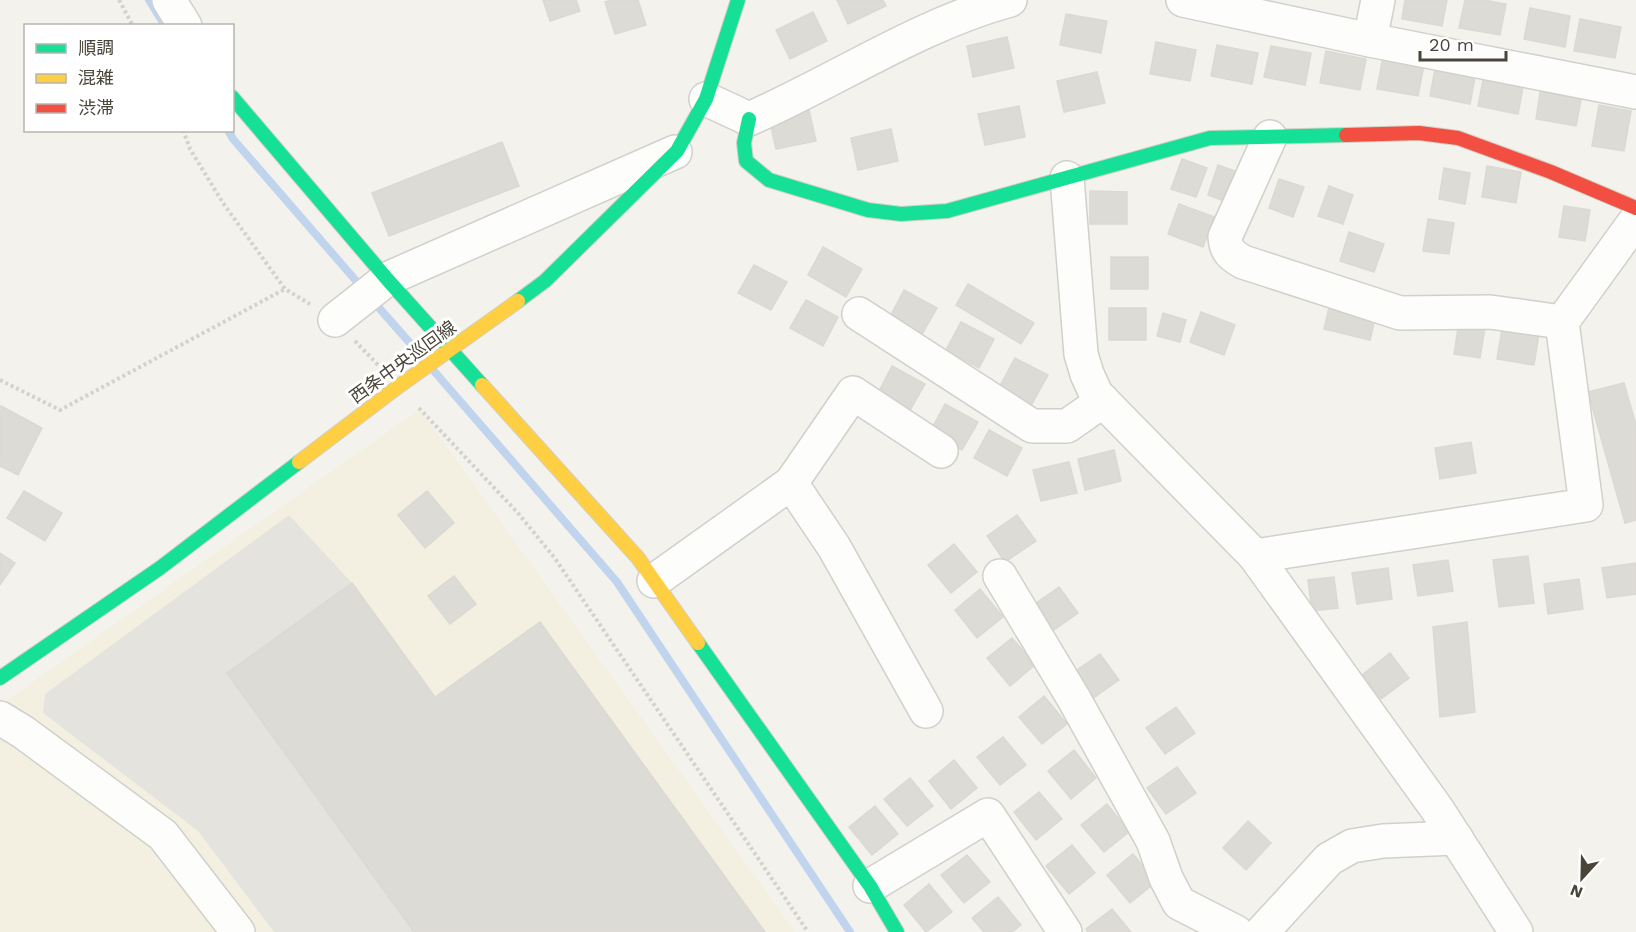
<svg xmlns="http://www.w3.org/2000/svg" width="1636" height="932" font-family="'Work Sans','Noto Sans JP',sans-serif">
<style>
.commercial{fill:#f4f0e1}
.parking{fill:#e5e3de}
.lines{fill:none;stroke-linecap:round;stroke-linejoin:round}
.stream{stroke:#c1d4ed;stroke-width:8}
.building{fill:#dcdbd6;stroke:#dbd9d3;stroke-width:1.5}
.street-casing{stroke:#d1d0cb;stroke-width:36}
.fast-casing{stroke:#d2d0c4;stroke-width:16}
.slow-casing{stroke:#d2d0c4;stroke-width:16}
.jam-casing{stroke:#d2d0c4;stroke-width:16}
.path{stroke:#d3d2cb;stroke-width:4;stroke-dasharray:3 3;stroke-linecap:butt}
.street{stroke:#fdfdfc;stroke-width:33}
.fast{stroke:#16e098;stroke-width:14}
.slow{stroke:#ffcf43;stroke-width:14}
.jam{stroke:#f24e42;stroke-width:14}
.labels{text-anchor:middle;stroke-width:6;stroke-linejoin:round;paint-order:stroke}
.street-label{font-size:18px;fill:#494539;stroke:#fff}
</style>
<rect width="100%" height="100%" fill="#f3f2ed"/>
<polygon class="commercial" points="420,409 795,932 0,932 0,705"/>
<polygon class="parking" points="289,515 352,583 227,673 414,932 274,932 198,831 43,713 45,694"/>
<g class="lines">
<g class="stream">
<polyline points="149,0 165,26"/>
<polyline points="228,130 233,139 364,290"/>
<polyline points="372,300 425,360"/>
<polyline points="433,370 617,582 850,932"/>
</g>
</g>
<g class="building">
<polygon points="543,0 576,0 580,11 550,21"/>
<polygon points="611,0 638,0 646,25 615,34 605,2"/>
<polygon points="837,0 883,0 886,6 848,24"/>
<polygon points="1405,0 1447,0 1442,26 1402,19"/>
<polygon points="1465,0 1484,0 1506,4 1500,35 1459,28"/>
<polygon points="1530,8 1570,16 1565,47 1524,39"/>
<polygon points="813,12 827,41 790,59 776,30"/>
<polygon points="1066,14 1107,21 1101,53 1060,45"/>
<polygon points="1580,19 1621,27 1615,58 1574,51"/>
<polygon points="1007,37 1014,68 973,77 967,46"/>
<polygon points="1156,42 1196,50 1190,81 1150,74"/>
<polygon points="1217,45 1258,53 1252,84 1211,76"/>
<polygon points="1271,46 1311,53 1305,85 1264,77"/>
<polygon points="1326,51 1366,59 1360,90 1320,83"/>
<polygon points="1383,57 1424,65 1418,96 1377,89"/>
<polygon points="1436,64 1476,72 1470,104 1430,96"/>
<polygon points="1097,72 1105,103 1064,112 1057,81"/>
<polygon points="1484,75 1524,82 1518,114 1478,106"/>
<polygon points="1541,87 1582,95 1576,126 1536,119"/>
<polygon points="1599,105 1631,111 1624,151 1592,146"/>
<polygon points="1019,106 1025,137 985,145 978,114"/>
<polygon points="809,110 816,141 776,149 769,118"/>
<polygon points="891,129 898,161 858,170 851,138"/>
<polygon points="502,142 519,186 389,236 372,193"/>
<polygon points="1182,159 1207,168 1196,197 1171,189"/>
<polygon points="1218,165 1243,174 1232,204 1208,195"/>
<polygon points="1487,166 1521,172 1516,203 1482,197"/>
<polygon points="1444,168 1470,173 1465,204 1439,199"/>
<polygon points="1279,179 1304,187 1293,217 1269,208"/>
<polygon points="1329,186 1353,195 1343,224 1318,216"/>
<polygon points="1090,191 1127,192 1127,224 1090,224"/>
<polygon points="1179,204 1214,217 1203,247 1168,234"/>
<polygon points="1564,206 1590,210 1585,241 1559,237"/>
<polygon points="1428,219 1454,223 1449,254 1423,251"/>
<polygon points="1349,232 1384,244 1374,272 1340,261"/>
<polygon points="823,247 862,269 846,297 808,275"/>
<rect x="1111" y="257" width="37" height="32"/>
<polygon points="754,265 787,282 771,310 738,293"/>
<polygon points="968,284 1034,323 1021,344 956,305"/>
<polygon points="904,290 937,308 921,336 889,319"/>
<polygon points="1331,299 1377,310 1370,340 1324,329"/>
<polygon points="806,300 838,317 823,346 790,328"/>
<rect x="1109" y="308" width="37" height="32"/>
<polygon points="1201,312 1235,325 1224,355 1190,342"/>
<polygon points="1163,313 1186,320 1180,342 1157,336"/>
<polygon points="961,322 994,339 979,368 946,350"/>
<polygon points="1459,322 1485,327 1480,358 1454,354"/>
<polygon points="1502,329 1539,334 1534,365 1497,359"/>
<polygon points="1015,358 1048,375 1032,404 1000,386"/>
<polygon points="892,366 925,384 909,412 877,395"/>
<polygon points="1624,383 1636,425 1636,520 1625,523 1588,392"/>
<polygon points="945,404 978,422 962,450 930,432"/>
<polygon points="1,406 42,428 18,475 0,466"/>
<polygon points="989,430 1022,448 1007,476 974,458"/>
<polygon points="1471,442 1476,473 1440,479 1435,448"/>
<polygon points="1114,450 1121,481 1085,490 1078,459"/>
<polygon points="1069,462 1077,493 1041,501 1033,470"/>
<polygon points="24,491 62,513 45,541 7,518"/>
<polygon points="427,491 454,523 425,548 398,515"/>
<polygon points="1017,515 1036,541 1005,562 987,536"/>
<polygon points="954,544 977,572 951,593 928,565"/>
<polygon points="0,553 15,563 0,585"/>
<polygon points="1528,556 1534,603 1499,607 1493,560"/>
<polygon points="1448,560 1453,591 1418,596 1413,565"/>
<polygon points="1636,563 1636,594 1607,598 1602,568"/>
<polygon points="1388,568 1392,599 1357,604 1352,573"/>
<polygon points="454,576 476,604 450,624 428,596"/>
<polygon points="1334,577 1338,608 1312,611 1308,580"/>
<polygon points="1579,579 1583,609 1548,614 1544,584"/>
<polygon points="352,583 435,697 540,622 765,932 414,932 227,673"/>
<polygon points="1059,587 1078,613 1048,634 1029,608"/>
<polygon points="980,589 1003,617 977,638 955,610"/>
<polygon points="1467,622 1475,712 1440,717 1433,627"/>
<polygon points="1012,638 1035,665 1010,686 987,658"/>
<polygon points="1390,653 1409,678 1381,699 1362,675"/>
<polygon points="1100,654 1119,680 1089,701 1070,675"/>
<polygon points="1044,696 1067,724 1042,744 1019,717"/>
<polygon points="1176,707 1195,733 1165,754 1146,728"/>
<polygon points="1003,737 1026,765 1000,785 977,757"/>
<polygon points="1074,750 1096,778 1071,799 1048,771"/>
<polygon points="954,760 977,788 951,809 929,781"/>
<polygon points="1177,767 1196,793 1166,814 1147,788"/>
<polygon points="910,778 933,806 907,826 884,799"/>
<polygon points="1039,792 1062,819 1036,840 1014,812"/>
<polygon points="1107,804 1129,832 1104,852 1081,825"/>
<polygon points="875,806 898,834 872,855 849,827"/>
<polygon points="1248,821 1271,843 1246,870 1223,848"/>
<polygon points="1072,845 1095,873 1069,894 1046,866"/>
<polygon points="1133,854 1156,882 1130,903 1107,875"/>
<polygon points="967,855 990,882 964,903 941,875"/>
<polygon points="929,884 952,912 926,932 904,905"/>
<polygon points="998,897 1021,925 1012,932 984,932 972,918"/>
<polygon points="1112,909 1131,932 1088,932 1086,929"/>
</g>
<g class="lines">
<g class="street-casing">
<g id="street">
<polyline points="169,0 185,26"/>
<polyline points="1183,0 1370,40 1636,92"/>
<polyline points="1370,40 1378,0"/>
<path d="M 706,99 L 749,119 C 836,81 918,25 1010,0"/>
<path d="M 1270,137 L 1225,237 C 1226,251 1231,255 1243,262 L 1400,313 L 1490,312 L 1562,322"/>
<polyline points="1067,178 1081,354 1087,374 1096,394 1255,556 1437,809 1516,932"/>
<polyline points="859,314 1032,426 1067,426 1103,401"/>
<polyline points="335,320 387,279 675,152"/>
<polyline points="791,483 834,547 926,711"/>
<polyline points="1255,556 1586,505 1562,322 1636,220"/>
<polyline points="1000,576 1074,699 1153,841 1166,878 1179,903 1236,932"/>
<polyline points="654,581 791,483 853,393 941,451"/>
<polyline points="0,718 23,732 163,835 238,932"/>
<polyline points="870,886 988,815 1065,932"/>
<polyline points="1262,932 1329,859 1352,846 1383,841 1456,838"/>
</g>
</g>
<g class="fast-casing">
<g id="fast">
<polyline points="232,97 387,279 482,385"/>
<polyline points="749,119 744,143 746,161 769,180 868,210 901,214 947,211 1210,138 1346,135"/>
<polyline points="518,301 545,281 677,151 706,99 738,0"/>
<polyline points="698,643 870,886 897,932"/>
<polyline points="0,678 160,568 299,462"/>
</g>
</g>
<g class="slow-casing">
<g id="slow">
<polyline points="482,385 638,558 698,643"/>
<polyline points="299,462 399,386 518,301"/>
</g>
</g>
<g class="jam-casing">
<polyline id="jam" points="1346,135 1419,133 1458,138 1551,172 1636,208"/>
</g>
<g class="path">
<polyline points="119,0 133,26"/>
<polyline points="183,130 190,149 223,203 285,289 310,304"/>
<polyline points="355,341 379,366"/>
<polyline points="0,380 60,410 285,289"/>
<polyline points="419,408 517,512 554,557 808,932"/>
</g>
<use href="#street" class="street"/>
<use href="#fast" class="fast"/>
<use href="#slow" class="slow"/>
<use href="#jam" class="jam"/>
</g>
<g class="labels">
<g class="street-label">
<text transform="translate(403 362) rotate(-36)" y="6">西条中央巡回線</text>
</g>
</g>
<rect x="24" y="24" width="210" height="108" fill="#ffffff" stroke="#b6b5b0" stroke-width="1.5"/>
<rect x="36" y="44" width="30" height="9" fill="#16e098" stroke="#b6b5b0" stroke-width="1.5"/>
<text x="78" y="54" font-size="18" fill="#494539">順調</text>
<rect x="36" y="74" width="30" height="9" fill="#ffcf43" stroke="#b6b5b0" stroke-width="1.5"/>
<text x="78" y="84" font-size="18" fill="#494539">混雑</text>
<rect x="36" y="104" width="30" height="9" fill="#f24e42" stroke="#b6b5b0" stroke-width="1.5"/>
<text x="78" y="114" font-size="18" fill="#494539">渋滞</text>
<g transform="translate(1582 878) rotate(202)" stroke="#ffffff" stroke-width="4.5" paint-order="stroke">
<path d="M0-4.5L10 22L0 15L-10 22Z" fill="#494539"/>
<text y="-9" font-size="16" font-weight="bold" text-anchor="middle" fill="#494539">N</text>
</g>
<path d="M1420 51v9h86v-9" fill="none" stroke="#494539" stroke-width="3"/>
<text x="1429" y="51" font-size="18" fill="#494539" stroke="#ffffff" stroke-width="4.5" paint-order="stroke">20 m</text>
</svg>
